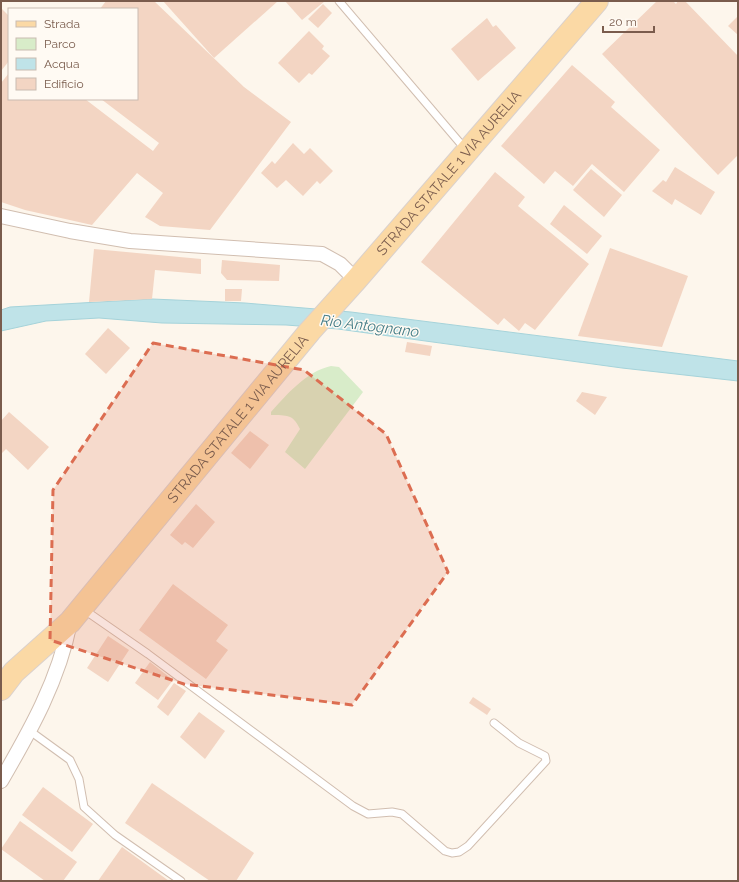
<svg xmlns="http://www.w3.org/2000/svg" width="739" height="882" font-family="Raleway,sans-serif">
<style>
.green{fill:#d8ecc9}
.water{fill:#bfe3e8;stroke:#a5d3da}
.building{fill:#f3d5c3}
.lines{fill:none;stroke-linecap:round;stroke-linejoin:round}
.lane-casing{stroke:#d1beb0;stroke-width:9}
.street-casing{stroke:#d1beb0;stroke-width:16}
.primary-casing{stroke:#dad1cd;stroke-width:24}
.lane{stroke:#fff;stroke-width:7}
.street{stroke:#fff;stroke-width:14}
.primary{stroke:#fbd9a5;stroke-width:22}
.marked{fill:#dc6d51;fill-opacity:0.2;stroke:#dc6d51;stroke-width:3;stroke-dasharray:8 5;stroke-linejoin:round}
.labels{text-anchor:middle;stroke-width:3;stroke-linejoin:round;paint-order:stroke}
.street-label{font-size:14px;fill:#7a5c4d;stroke:#fffaf3}
.water-label{font-size:15px;font-style:italic;fill:#437c86;stroke:#fffaf3}
</style>
<rect width="100%" height="100%" fill="#fdf6ec"/>
<path class="green" d="M 331,366 L 339,367 L 363,392 L 305,469 L 285,452 L 300,429 C 292,413 287,416 271,415 L 271,412 C 287,394 307,371 331,366 Z"/>
<polygon class="water" points="152,299 245,303 351,312 738,361 738,381 622,368 338,329 286,325 162,323 99,318 46,321 1,331 1,310 10,307"/>
<g class="building">
<polygon points="106,1 154,1 244,87 291,122 210,230 160,226 145,217 163,193 137,173 92,225 25,210 1,202 1,83 9,73 9,99 85,99 153,151 159,143 101,99 137,99 137,9 100,9"/>
<polygon points="163,1 278,1 214,58"/>
<polygon points="285,1 325,1 302,20"/>
<polygon points="657,1 673,1 676,4 678,1 685,1 738,56 738,155 718,175 602,54"/>
<polygon points="323,4 332,13 318,28 308,19"/>
<polygon points="1,8 9,16 9,61 1,71"/>
<polygon points="738,16 738,35 728,26"/>
<polygon points="487,18 493,27 496,25 516,48 478,81 451,49"/>
<polygon points="309,31 324,46 322,49 330,56 312,75 309,73 299,83 278,63"/>
<polygon points="572,65 615,102 611,107 660,150 624,192 592,164 573,186 555,171 544,184 501,146"/>
<polygon points="293,143 304,154 310,148 333,171 320,184 317,181 303,196 286,180 277,188 261,173 272,161 275,164"/>
<polygon points="675,167 715,192 701,215 675,199 672,205 652,191 663,180 666,182"/>
<polygon points="591,169 622,195 604,217 573,190"/>
<polygon points="495,172 525,197 518,206 589,264 535,330 525,323 519,331 504,318 498,325 421,262"/>
<polygon points="564,205 602,236 587,254 550,224"/>
<polygon points="610,248 688,276 662,347 578,336"/>
<polygon points="94,249 201,259 201,274 155,270 152,299 89,302"/>
<polygon points="222,260 280,265 279,281 227,280 221,273"/>
<polygon points="225,289 242,289 241,301 225,301"/>
<polygon points="108,328 130,348 106,374 85,354"/>
<polygon points="407,342 432,346 430,356 405,352"/>
<polygon points="582,392 607,397 595,415 576,401"/>
<polygon points="9,412 49,447 28,470 6,449 1,454 1,421"/>
<polygon points="250,431 269,445 250,469 231,453"/>
<polygon points="196,504 215,522 193,548 185,542 182,545 170,535"/>
<polygon points="173,584 228,625 216,641 228,650 206,679 139,630"/>
<polygon points="108,636 129,650 108,682 87,668"/>
<polygon points="150,662 173,680 158,700 135,683"/>
<polygon points="174,683 186,691 168,716 157,707"/>
<polygon points="473,697 491,709 487,715 469,703"/>
<polygon points="199,712 225,731 205,759 180,737"/>
<polygon points="152,783 254,853 236,881 210,881 125,823"/>
<polygon points="43,787 93,824 72,852 22,815"/>
<polygon points="20,821 77,862 63,881 45,881 1,849"/>
<polygon points="122,847 169,881 98,881"/>
</g>
<g class="lines">
<g class="lane-casing">
<g id="lane">
<polyline points="339,1 466,150"/>
<polyline points="83,609 148,654 353,806 368,814 392,812 402,814 445,851 452,853 459,852 468,846 546,761 545,756 519,743 494,723"/>
<polyline points="30,731 70,760 79,779 84,807 115,835 181,881"/>
</g>
</g>
<g class="street-casing">
<g id="street">
<polyline points="1,216 70,231 130,241 322,254 340,264 356,280"/>
<path d="M 1,781 C 30,731 59,680 70,622"/>
</g>
</g>
<g class="primary-casing">
<g id="primary">
<path id="s1" d="M 1,689 L 14,672 L 70,622 L 310,331 L 356,280 L 597,1"/>
</g>
</g>
<use href="#lane" class="lane"/>
<use href="#street" class="street"/>
<use href="#primary" class="primary"/>
</g>
<path class="marked" d="M 153,343 L 304,370 L 386,434 L 448,572 L 352,705 L 184,684 L 50,640 L 53,490 Z"/>
<g class="labels">
<g class="street-label">
<text dy="5" stroke="none"><textPath href="#s1" startOffset="684">STRADA STATALE 1 VIA AURELIA</textPath></text>
<text dy="5" stroke="none"><textPath href="#s1" startOffset="360">STRADA STATALE 1 VIA AURELIA</textPath></text>
</g>
<g class="water-label">
<text transform="translate(370 326) rotate(7)" y="5">Rio Antognano</text>
</g>
</g>
<rect width="739" height="882" fill="none" stroke="#7a5c4d" stroke-width="4"/>
<rect x="8" y="8" width="130" height="92" fill="#fffaf3" stroke="#cabbb1"/>
<rect x="16" y="21" width="20" height="6" fill="#fbd9a5" stroke="#cabbb1"/>
<text x="44" y="28" font-size="12" fill="#7a5c4d">Strada</text>
<rect x="16" y="38" width="20" height="12" fill="#d8ecc9" stroke="#cabbb1"/>
<text x="44" y="48" font-size="12" fill="#7a5c4d">Parco</text>
<rect x="16" y="58" width="20" height="12" fill="#bfe3e8" stroke="#cabbb1"/>
<text x="44" y="68" font-size="12" fill="#7a5c4d">Acqua</text>
<rect x="16" y="78" width="20" height="12" fill="#f3d5c3" stroke="#cabbb1"/>
<text x="44" y="88" font-size="12" fill="#7a5c4d">Edificio</text>
<path d="M603 26v6h51v-6" fill="none" stroke="#7a5c4d" stroke-width="2"/>
<text x="609" y="26" font-size="12" fill="#7a5c4d" stroke="#fffaf3" stroke-width="3" paint-order="stroke">20 m</text>
</svg>
